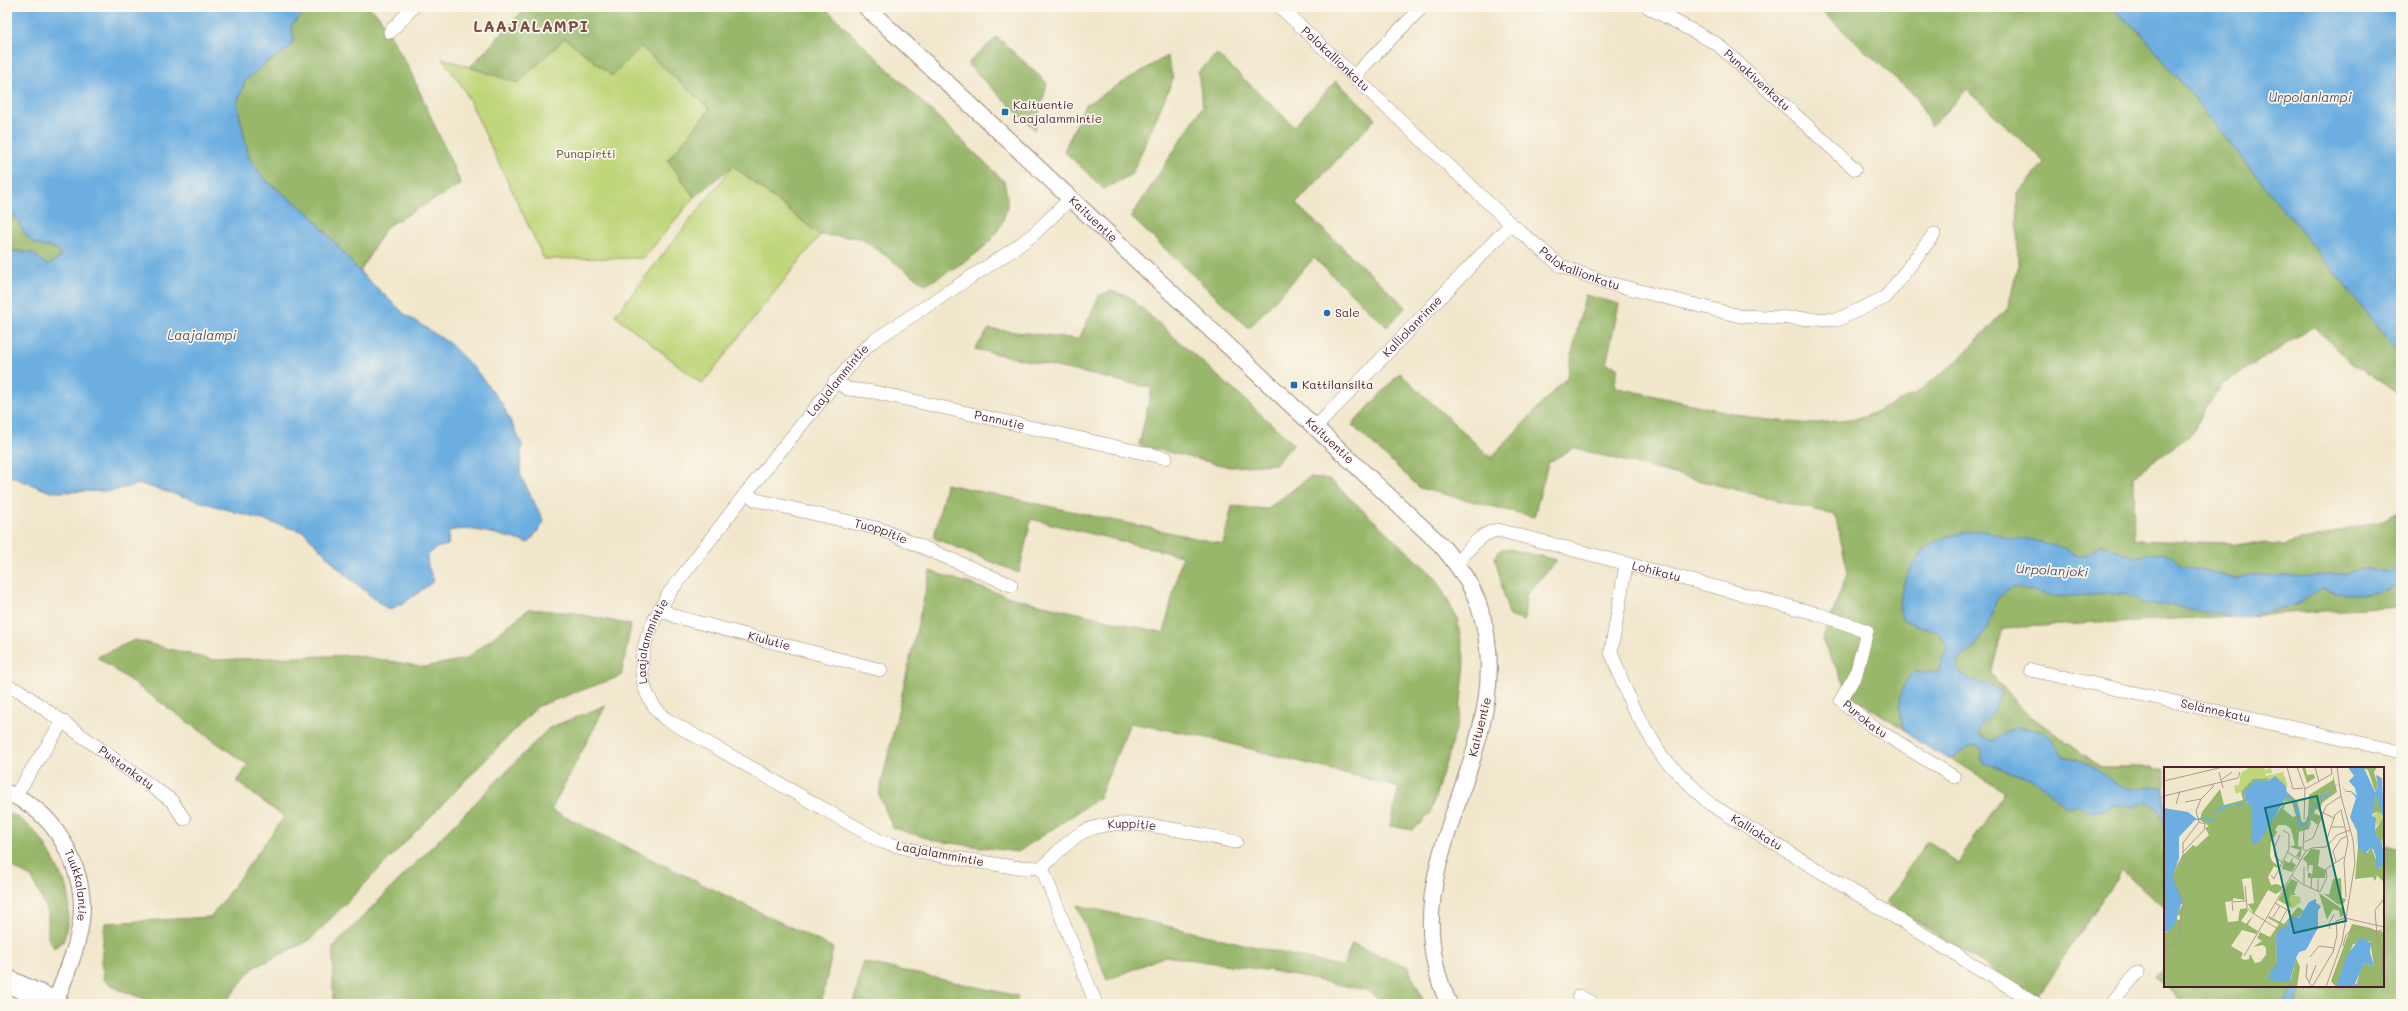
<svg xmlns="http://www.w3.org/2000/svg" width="2408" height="1011" font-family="Mali,sans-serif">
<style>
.green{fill:#c0d67a;stroke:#857a52}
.forest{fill:#98b76a;stroke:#716b4a}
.water{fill:#6caee0;stroke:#5b6686}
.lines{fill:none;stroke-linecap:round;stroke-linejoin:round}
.minor-casing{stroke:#9e837c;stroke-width:14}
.tertiary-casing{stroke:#9e837c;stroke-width:18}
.trunk-casing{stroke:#9e837c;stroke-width:24}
.minor{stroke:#fff;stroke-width:13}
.tertiary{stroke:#fff;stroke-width:16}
.trunk{stroke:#fff;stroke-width:22}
.poi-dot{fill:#1f6fb2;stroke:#fbf7ec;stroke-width:1.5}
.labels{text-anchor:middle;stroke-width:3.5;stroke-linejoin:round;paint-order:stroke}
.street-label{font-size:12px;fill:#4a1f2b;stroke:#fbf7ec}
.poi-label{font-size:12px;fill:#4a1f2b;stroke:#fbf7ec;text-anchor:start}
.park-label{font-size:12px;fill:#684d3f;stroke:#fbf7ec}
.water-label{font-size:13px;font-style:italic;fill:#56516a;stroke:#fbf7ec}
.district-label{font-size:16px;font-weight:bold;letter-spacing:1px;fill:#7f4e46;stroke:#fbf7ec}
.inset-road{fill:none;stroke:#ae978c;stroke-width:1}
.view{fill:#0f766e;fill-opacity:0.15;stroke:#0f766e;stroke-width:2}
.inset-edge{fill:none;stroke:#4a1f2b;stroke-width:2}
</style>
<rect width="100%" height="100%" fill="#fbf7ec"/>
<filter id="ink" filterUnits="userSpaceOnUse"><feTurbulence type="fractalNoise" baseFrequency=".025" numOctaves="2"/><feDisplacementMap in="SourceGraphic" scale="8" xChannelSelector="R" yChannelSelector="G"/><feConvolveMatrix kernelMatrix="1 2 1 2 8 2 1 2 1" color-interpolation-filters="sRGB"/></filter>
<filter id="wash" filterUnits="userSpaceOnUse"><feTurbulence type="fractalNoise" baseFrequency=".012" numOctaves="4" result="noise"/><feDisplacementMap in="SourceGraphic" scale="16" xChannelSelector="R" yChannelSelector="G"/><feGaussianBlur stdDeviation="0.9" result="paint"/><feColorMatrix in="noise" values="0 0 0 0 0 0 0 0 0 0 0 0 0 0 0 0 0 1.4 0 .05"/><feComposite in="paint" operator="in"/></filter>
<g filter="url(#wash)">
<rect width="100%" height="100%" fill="#f1e7cc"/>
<g class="green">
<polygon points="565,38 612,76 641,47 710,109 668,160 694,197 644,258 544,259 464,89 442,58 518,83"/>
<polygon points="733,166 820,235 702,384 615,315"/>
</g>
<g class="forest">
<polygon points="306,7 369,7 379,16 408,66 461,184 386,227 360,272 309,213 265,180 249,158 237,104 245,81 266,63 289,49 294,38 291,26 303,14"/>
<path d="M 527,7 L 824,7 L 1004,181 C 1005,188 1008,198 1007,206 C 999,249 960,263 926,285 L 861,238 L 820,235 L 733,166 L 694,197 L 668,160 L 710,109 L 641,47 L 612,76 L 565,38 L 518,83 L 470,67 Z"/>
<polygon points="1817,7 2110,7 2141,33 2401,355 2401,395 2351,363 2314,326 2221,385 2189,436 2134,476 2135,540 2285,545 2383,520 2401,511 2401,607 2003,628 1991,674 2025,712 2101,767 2149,767 2165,771 2165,908 2122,870 2037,997 1886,903 1927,840 1958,863 2005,792 1851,696 1822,641 1848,572 1835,515 1573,448 1548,463 1534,517 1420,488 1352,425 1400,373 1491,458 1567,377 1585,295 1619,304 1606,364 1618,367 1614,387 1759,419 1811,424 1864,417 1913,395 1955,363 2008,307 2018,265 2017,194 2045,163 1967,89 1931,127 1917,98"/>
<polygon points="997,37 1047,83 1035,130 967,64"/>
<polygon points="1217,54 1294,126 1336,81 1376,118 1296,204 1406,307 1387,327 1314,258 1249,328 1131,217 1203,106 1198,72"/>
<polygon points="1167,56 1173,79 1132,174 1104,189 1064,151 1085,105"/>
<path d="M 7,215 L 16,218 C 22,228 27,242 38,245 C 50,249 51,244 61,254 L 57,260 L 47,265 L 32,253 L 7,250 Z"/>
<polygon points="1110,291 1128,296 1294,444 1275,464 1230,467 1139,445 1152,388 975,349 989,329 1079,339 1099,296"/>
<polygon points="1310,477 1329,479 1435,577 1457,618 1465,663 1459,720 1430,814 1413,830 1390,826 1399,787 1196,735 1130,723 1099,798 1018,852 937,841 893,828 879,795 930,571 1013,598 1164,633 1182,556 1031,519 1019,573 934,538 946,484 1223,544 1232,506 1267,509"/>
<polygon points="1501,549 1509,549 1557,560 1526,595 1524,621 1509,616 1495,557"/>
<polygon points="529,609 575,613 631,625 621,676 538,706 310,940 253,968 224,1004 159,1004 120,990 104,980 101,962 105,923 211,917 284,817 237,782 248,765 97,657 135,640 212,660 354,655 424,667 466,659"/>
<polygon points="606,705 551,810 833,948 821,1004 333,1004 333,947 549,728"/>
<path d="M 7,813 C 34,822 49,849 60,874 C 63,879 67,885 68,891 C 70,908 68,926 63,942 L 54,948 L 48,938 L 48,912 L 32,878 L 7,864 Z"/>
<polygon points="2383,845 2401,850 2401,1004 2185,1004 2155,977 2165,965 2165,986 2383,986"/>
<polygon points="1077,905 1342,967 1352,944 1408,967 1421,995 1423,1004 1386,1004 1366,990 1272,971 1165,956 1107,980"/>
<polygon points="863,962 1018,996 1016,1004 854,1004"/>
</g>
<g class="water">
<path d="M 7,7 L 306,7 L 303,14 L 291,26 L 294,38 L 289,49 L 266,63 L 245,81 L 237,104 L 249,158 L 265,180 L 309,213 L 360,272 L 406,315 L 449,343 L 474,368 L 501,402 L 522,444 L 520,474 L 544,522 L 529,543 C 505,537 473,525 449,531 L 448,545 L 436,548 L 427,556 L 428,566 L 434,581 L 404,603 L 388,610 L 342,572 L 304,532 L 140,484 L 111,491 L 51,492 L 7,475 L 7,250 L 32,253 L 47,265 L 57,260 L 61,254 C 52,244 50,249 38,245 C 27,242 22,228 16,218 L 7,215 Z"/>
<polygon points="2110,7 2401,7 2401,355 2141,33"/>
<path d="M 1985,530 L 2009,540 L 2025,538 L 2064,548 L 2077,555 L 2087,554 L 2102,544 L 2134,557 L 2164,552 L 2171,555 L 2181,564 L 2236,579 L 2259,574 L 2275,576 L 2337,575 L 2364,568 L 2384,573 L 2394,569 L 2401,556 L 2401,585 C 2370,594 2353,598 2322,589 L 2296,605 L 2240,617 L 2159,604 L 2143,604 L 2126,593 L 2057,597 L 2017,587 L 2006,591 L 1997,599 L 1986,630 L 1975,647 L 1959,660 L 1957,667 C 1964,685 1988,679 2001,692 L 1994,710 L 1979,728 L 1979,735 L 1993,741 L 2014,727 C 2043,731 2049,729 2063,756 C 2071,758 2080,759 2087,763 C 2100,769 2111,785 2126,788 C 2140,791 2152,782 2165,790 L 2165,827 L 2160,811 L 2151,804 L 2140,804 L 2132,807 L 2114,804 C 2095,817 2094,812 2076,805 L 2073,807 L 2066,806 L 2033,779 L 1984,763 L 1982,759 L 1982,749 L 1976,745 C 1965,747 1960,754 1951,759 C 1937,754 1921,744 1910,735 C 1893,719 1898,685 1914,672 L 1932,673 L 1939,670 L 1947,646 L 1939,633 L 1902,620 C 1894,587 1915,546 1949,536 C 1960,532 1973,531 1985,530 Z"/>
<polygon points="2293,986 2301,986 2295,1004 2283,1004"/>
</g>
</g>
<g filter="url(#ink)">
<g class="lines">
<g class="minor-casing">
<g id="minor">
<path id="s1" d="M 1280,7 L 1511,224 L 1561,266 L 1608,283 L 1740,316 L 1837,320 L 1886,297 L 1934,234"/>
<path id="s2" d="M 1648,7 L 1717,44 L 1855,169"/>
<polyline points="390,32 413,7"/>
<polyline points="1355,75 1422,7"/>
<path id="s3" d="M 835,381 L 848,389 L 874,392 L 1166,458"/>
<path id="s4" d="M 1314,429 L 1511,224"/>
<path id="s5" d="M 746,493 L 756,500 L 880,529 L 1011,585"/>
<path id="s6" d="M 1456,564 C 1469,550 1479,533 1498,530 L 1818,614 L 1867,631 L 1856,674 L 1841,700 L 1873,727 L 1954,777"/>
<path id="s7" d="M 1626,564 L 1611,652 L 1632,706 L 1663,758 L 1710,804 L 2037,1004"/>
<path id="s8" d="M 659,609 L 677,617 L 881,670"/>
<path id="s9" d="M 2031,670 L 2401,752"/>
<path id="s10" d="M 7,686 L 20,691 L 172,801 L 184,819"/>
<polyline points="15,796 63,721"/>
<path id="s11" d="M 1042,868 L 1013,867 L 925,853 L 882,842 L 664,718 C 625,679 644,633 670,592 L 746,493 L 860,353 L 873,341 L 1014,249 L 1035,233 L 1071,198"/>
<path id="s12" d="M 1042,868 C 1055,855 1067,841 1083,832 C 1123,812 1193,834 1236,842"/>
<polyline points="1042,868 1096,1004"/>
<polyline points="1579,996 1593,1004"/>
<polyline points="2111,1004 2137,973"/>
</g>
</g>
<g class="tertiary-casing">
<g id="tertiary">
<path id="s13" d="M 866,7 L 1441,545 C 1455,562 1470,581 1478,603 C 1529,746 1381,861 1449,1004"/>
<path id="s14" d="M 7,793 C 30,801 50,819 62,840 C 98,902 79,941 55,1003"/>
</g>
</g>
<g class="trunk-casing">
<polyline id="trunk" points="7,981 58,1004"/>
</g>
<use href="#minor" class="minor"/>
<use href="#tertiary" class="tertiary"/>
<use href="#trunk" class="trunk"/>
</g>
</g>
<g class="poi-dot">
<rect x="1001" y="108" width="8" height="8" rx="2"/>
<circle cx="1327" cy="313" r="4"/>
<rect x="1290" y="381" width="8" height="8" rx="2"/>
</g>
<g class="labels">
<g class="street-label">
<text dy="4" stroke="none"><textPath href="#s1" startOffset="76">Palokallionkatu</textPath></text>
<text dy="4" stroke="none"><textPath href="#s2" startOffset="132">Punakivenkatu</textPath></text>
<text dy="4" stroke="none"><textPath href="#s13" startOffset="311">Kaituentie</textPath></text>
<text dy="4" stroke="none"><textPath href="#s1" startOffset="400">Palokallionkatu</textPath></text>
<text dy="4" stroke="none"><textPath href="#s4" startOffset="142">Kalliolanrinne</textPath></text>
<text dy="4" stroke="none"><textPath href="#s11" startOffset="822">Laajalammintie</textPath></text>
<text dy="4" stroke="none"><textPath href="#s3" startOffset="170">Pannutie</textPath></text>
<text dy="4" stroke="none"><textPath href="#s13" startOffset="635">Kaituentie</textPath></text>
<text dy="4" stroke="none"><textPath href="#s5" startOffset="141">Tuoppitie</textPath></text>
<text dy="4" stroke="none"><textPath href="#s6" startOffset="219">Lohikatu</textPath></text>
<text dy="4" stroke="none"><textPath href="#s8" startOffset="115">Kiulutie</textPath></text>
<text dy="4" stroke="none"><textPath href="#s11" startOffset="498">Laajalammintie</textPath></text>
<text dy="4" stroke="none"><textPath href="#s9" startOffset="189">Selännekatu</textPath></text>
<text dy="4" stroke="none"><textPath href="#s6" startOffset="543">Purokatu</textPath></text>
<text transform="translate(1480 727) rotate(-76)" y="4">Kaituentie</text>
<text dy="4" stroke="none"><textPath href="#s10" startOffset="145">Pustankatu</textPath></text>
<text dy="4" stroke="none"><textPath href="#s12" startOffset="105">Kuppitie</textPath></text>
<text dy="4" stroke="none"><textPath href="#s7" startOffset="328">Kalliokatu</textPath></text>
<text transform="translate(940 854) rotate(11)" y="4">Laajalammintie</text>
<text dy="4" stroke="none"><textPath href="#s14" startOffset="122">Tuukkalantie</textPath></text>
</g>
<g class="poi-label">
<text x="1013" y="109">Kaituentie<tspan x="1013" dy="14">Laajalammintie</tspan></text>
<text x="1335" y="317">Sale</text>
<text x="1302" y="389">Kattilansilta</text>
</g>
<g class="park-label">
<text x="586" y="158">Punapirtti</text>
</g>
<g class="water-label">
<text x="2310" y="102">Urpolanlampi</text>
<text x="202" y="340">Laajalampi</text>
<text transform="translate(2052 570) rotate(3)" y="5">Urpolanjoki</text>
</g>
<g class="district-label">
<text x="531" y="32">LAAJALAMPI</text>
</g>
</g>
<g transform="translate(2164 767)">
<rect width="220" height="220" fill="#f1e7cc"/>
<path d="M 86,0 L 100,0 L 101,3 L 107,1 L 108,6 L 102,7 L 101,4 L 102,9 L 119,5 L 124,20 L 109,10 L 72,27 L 70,19 L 75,18 L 77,6 ZM 213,45 L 218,47 L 219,53 L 212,59 L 212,53 L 208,49 ZM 127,128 L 136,130 L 137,135 L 128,142 L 125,132 Z" fill="#c0d67a"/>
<path d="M 138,0 L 141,0 L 143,8 L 150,7 L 151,11 L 143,16 ZM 195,0 L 213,0 L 210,5 L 214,19 L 211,24 L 204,3 ZM 169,8 L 173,25 L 159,35 L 155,43 L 152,42 L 150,46 L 157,49 L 154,58 L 147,53 L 144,62 L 135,65 L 134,79 L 138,80 L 136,91 L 132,89 L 136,83 L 126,80 L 131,78 L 127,62 L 122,58 L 114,58 L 111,63 L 113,65 L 107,75 L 106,88 L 108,94 L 114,99 L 113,101 L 110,99 L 104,110 L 107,118 L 113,117 L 119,120 L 117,124 L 112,127 L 104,123 L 90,147 L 84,137 L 90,136 L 87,111 L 78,112 L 81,133 L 69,131 L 69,134 L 61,135 L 64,155 L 74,154 L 76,142 L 83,141 L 84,144 L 77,154 L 82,157 L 89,148 L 84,158 L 94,164 L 92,167 L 78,163 L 67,179 L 79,186 L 77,191 L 80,193 L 85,192 L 86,187 L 91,196 L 96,195 L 102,188 L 102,181 L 99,178 L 89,180 L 98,174 L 93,171 L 96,165 L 106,170 L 115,157 L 104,151 L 105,149 L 120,157 L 134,140 L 140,144 L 132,153 L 126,150 L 122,159 L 112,169 L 113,197 L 104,209 L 112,215 L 127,212 L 132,191 L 136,200 L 133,220 L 0,220 L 1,166 L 6,163 L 12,152 L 16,153 L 16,149 L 13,147 L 19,137 L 17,137 L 9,109 L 19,88 L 29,78 L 32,80 L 45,68 L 41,61 L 45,59 L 36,53 L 38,45 L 56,22 L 60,38 L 79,33 L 77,25 L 89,12 L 106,11 L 103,14 L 91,13 L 80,26 L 81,32 L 87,34 L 80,36 L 89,36 L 89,54 L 96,74 L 106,55 L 120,37 L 123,25 L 133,34 L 138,55 L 141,55 L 144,48 L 145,28 L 169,13 ZM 123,34 L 128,36 L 132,49 L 129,50 L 119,42 ZM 212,28 L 215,33 L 218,47 L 213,45 L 208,47 ZM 219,51 L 220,54 L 220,87 L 218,73 L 213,70 L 211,63 ZM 207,80 L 216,102 L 220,92 L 219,114 L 210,106 L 213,109 L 211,114 L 209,110 L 191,112 L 194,81 L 203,86 ZM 147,82 L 156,83 L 154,99 L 162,103 L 161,111 L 148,111 L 149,98 L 145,98 L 144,106 L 147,106 L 147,111 L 144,111 L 143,96 L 139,92 ZM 129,90 L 128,95 L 132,98 L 128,105 L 118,102 L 120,93 L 125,96 ZM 177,111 L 178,131 L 182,132 L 180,136 L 175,138 L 159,126 L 165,128 L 169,112 ZM 127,112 L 134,115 L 130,126 L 132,128 L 127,128 L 125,132 L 128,141 L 114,133 ZM 155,126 L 180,143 L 179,149 L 176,150 L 175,144 L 169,142 L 163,153 ZM 188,157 L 207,161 L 211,164 L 220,162 L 216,164 L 220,165 L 220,220 L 187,220 L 193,216 L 196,203 L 200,196 L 210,199 L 206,174 L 189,177 L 172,220 L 167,214 Z" fill="#98b76a" fill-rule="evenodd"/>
<path d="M 184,0 L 200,1 L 211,25 L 214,19 L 212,8 L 218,11 L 220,54 L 212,28 L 208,49 L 212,51 L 211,63 L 213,70 L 217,72 L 219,83 L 220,92 L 217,101 L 212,100 L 212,90 L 209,82 L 206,81 L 201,87 L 194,81 L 193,64 L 186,50 L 192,31 L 187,25 L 182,25 L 177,17 L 168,20 L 167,28 L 158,31 L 157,36 L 153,36 L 152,40 L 146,45 L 144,59 L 140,58 L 139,60 L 134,57 L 131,36 L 123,29 L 96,74 L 89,77 L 87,74 L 88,42 L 86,40 L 88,36 L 84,38 L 81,36 L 77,39 L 72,39 L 70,38 L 55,44 L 49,55 L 42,53 L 39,51 L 36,53 L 31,53 L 15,70 L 15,91 L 9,109 L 18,134 L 11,157 L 6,163 L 0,166 L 0,41 L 24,45 L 33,52 L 39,50 L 49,53 L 55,40 L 85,35 L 81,32 L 80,25 L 91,13 L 103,14 L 111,9 L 122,19 L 123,26 L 131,34 L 135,43 L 136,55 L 141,57 L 144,55 L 145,44 L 152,36 L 157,35 L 156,29 L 167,26 L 168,19 L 177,17 L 182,24 L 187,24 L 193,29 L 191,21 L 185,14 L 190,9 ZM 152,132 L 152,136 L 157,139 L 154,144 L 154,161 L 142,183 L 135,185 L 132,191 L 126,214 L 112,215 L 106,212 L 104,209 L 113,196 L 112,171 L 114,164 L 122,159 L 126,150 L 135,151 L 145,135 ZM 197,170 L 207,176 L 206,185 L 210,199 L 200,196 L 190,219 L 172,220 L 183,188 Z" fill="#6caee0"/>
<path class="inset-road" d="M 123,0 L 129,22 L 139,21M 133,0 L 141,22 L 140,53M 151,0 L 155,15M 55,5 L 59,21M 57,13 L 68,5M 0,14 L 59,0M 141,22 L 168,7 L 167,0M 0,29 L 74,11 L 76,5M 21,35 L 37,32M 12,37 L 16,24M 155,44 L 170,51M 35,55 L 32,44 L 37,32 L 49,20 L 49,17M 167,60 L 180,60M 116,68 L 110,81 L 111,90 L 118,95M 163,72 L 171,48 L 177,43 L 184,74 L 180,95 L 182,130M 140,75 L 149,71 L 162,39 L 177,29M 142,84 L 139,82 L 140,62 L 144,62 L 147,56M 19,85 L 40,63 L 41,57 L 35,55M 123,85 L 136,93M 172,95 L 169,84 L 177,72 L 183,69M 162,102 L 180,90M 107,108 L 110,112 L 125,82 L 125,67 L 119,63M 127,108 L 138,117 L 156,125 L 163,110 L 162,102M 140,118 L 140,100M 81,119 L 83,140 L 87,145 L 114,162M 147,122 L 148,107M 154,125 L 154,112M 111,136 L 127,145M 69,144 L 68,135 L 82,134M 109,150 L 116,139M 181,151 L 220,160M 116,155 L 123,143M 166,162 L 165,157 L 170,147M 0,177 L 8,179 L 16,163 L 19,135 L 9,112 L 10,105 L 19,88 L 19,76 L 35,55M 179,179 L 182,168 L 188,162 L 197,160 L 213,164M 80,189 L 142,84 L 148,81 L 162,80 L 173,68 L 186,63M 146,190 L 155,179 L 170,181M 143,197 L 142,210 L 148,220M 145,216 L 152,198M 148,220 L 169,185 L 173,168 L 172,154 L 181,151M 162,220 L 178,175 L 191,96 L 189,73 L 177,29 L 173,0M 213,220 L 218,208 L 219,182 L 213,169 L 211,143 L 220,132"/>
<path class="view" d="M 153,29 L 182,154 L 130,166 L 101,41 Z"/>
<rect width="220" height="220" class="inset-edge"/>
</g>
<rect width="2408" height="1011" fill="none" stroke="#fbf7ec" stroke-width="24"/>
</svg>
